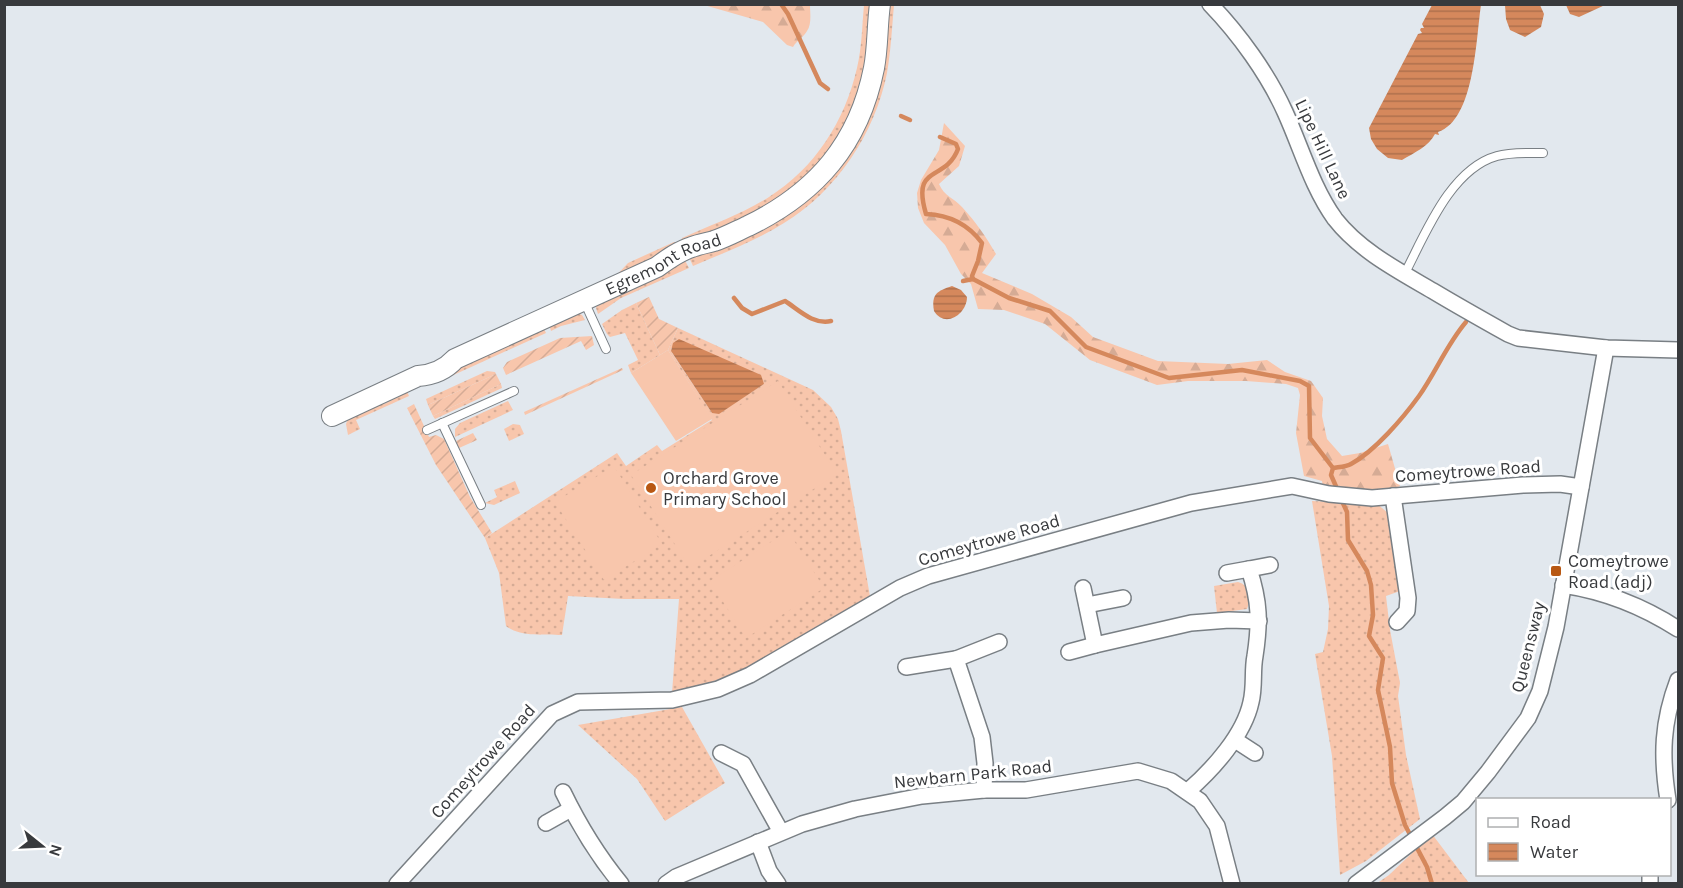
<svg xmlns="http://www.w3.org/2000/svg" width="1683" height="888" font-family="Karla,sans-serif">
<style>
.grass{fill:url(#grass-dots);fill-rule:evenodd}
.forest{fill:url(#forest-firs)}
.garden{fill:url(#garden-furrows)}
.pitch{fill:#f8c6ac}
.water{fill:url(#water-rules)}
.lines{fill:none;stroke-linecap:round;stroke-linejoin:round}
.stream{stroke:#d5885c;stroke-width:4.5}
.service-casing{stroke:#797f84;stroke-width:10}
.minor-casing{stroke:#797f84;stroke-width:18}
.tertiary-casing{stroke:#797f84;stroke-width:22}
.service{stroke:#fff;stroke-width:8}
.minor{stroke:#fff;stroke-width:15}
.tertiary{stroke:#fff;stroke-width:20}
.poi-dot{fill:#b85813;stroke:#fff;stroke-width:2}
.labels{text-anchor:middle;stroke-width:6;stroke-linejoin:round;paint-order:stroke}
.street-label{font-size:18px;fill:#383a3d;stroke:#fff}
.poi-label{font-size:18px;fill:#383a3d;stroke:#fff;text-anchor:start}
</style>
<defs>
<pattern id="grass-dots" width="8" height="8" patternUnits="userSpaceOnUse" patternTransform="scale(1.5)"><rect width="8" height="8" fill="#f8c6ac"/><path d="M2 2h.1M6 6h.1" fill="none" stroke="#d5ab95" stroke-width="1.8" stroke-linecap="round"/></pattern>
<pattern id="forest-firs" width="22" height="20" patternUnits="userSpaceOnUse" patternTransform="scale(1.5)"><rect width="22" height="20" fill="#f8c6ac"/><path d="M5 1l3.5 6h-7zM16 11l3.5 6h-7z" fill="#d5ab95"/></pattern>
<pattern id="garden-furrows" width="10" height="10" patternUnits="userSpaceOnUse" patternTransform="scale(1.5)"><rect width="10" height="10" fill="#f8c6ac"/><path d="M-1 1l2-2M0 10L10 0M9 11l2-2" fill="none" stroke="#d5ab95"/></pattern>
<pattern id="water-rules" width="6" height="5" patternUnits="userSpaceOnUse" patternTransform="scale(1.5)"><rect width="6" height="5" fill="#d5885c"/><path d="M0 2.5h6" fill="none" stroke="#ae704d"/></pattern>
</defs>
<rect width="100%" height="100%" fill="#e2e8ee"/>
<g class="grass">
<path d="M 864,5 L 873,5 L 869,48 L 861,90 L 845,128 L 822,162 L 768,208 L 684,247 L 681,241 L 682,238 C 711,225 742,214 769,197 C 815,168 845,121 857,68 C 862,47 862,26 864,5 Z"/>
<path d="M 888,5 L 894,5 C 892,27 891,50 887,73 C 875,133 837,191 784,223 C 756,241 723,253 693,266 L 687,253 L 694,250 L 705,253 L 759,230 L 836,168 Z"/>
<polygon points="674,242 677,243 680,249 612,280 628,263"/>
<polygon points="682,255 689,268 621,298 598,314 596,308 597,304"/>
<polygon points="636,303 660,355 631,373 628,365 638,360 625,333 610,337 607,334 602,324 622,310"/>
<polygon points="577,313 582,315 585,320 561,326 551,331 549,324"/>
<polygon points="543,327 546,333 447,378 444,377 442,373"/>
<path d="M 678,328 L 813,390 L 831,407 L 838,419 L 841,431 L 871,602 L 752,666 L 704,685 L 672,693 L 679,599 L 624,599 L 568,596 L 562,635 C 544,634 520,637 506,626 L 499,573 L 485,538 L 617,453 L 626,466 L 657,445 L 662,451 L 712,420 L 668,350 ZM 671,348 L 764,384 L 719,413 L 712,413 L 672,353 Z"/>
<polygon points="487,371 495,372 496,374 428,405 426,399"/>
<polygon points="501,384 502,388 435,419 433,416"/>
<polygon points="406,389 409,396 356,420 360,429 348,435 346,424 348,419 378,402 384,404 400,396 402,391"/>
<polygon points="508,401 513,410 455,437 455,429 460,423"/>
<polygon points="513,424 520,425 524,434 509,441 504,429"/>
<polygon points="515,481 520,493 494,505 485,503 497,497 494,490"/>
<polygon points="1312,501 1377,504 1393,517 1400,591 1386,596 1390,630 1400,683 1398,696 1406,755 1420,819 1366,861 1340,875 1332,756 1315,654 1323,652 1328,629 1329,606"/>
<path d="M 1238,582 C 1250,585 1251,599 1247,609 L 1217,613 L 1214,586 Z"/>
<polygon points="682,707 725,783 665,821 637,779 578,725"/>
<polygon points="1432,834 1469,883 1376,884 1389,875"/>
</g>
<g class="forest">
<path d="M 704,5 L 810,5 C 810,12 812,24 807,31 C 804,37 797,40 793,47 L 787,45 L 763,22 Z"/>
<path d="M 944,123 L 965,146 L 959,166 L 939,184 C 944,196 954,198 962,207 C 976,222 986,237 996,254 L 982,273 L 1032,294 L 1071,317 L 1093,337 L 1158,361 L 1228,364 L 1267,360 L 1285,372 L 1311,381 L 1323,398 L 1322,416 L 1327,439 L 1342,456 L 1360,453 L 1388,444 L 1400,486 C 1377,497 1347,492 1323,487 L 1322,481 L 1304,476 L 1296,433 L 1300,395 L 1298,388 L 1286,384 L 1246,381 L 1188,381 L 1157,385 L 1090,360 L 1045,324 L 1004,310 L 978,309 L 971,284 L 961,274 L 945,245 L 924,223 L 918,208 L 917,193 L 921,180 L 939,150 Z"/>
</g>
<g class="garden">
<polygon points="649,297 659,319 678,328 668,350 660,355 636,303"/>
<polygon points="592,336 594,345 586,350 581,341 506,375 503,368 507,362 560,338"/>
<polygon points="622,368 623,370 525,415 524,412"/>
<polygon points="496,374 501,384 433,416 428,405"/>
<polygon points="414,404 429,437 436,435 444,439 470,497 492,533 485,538 436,465 407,408"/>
<polygon points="473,433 477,440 459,448 456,441"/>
</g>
<g class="pitch">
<polygon points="668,350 712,419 676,441 631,373"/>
<polygon points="778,381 837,474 690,568 631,475"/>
<polygon points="614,466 662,544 604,580 555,502"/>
<polygon points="788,531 824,588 746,638 710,581"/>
</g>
<g class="water">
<path d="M 1432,5 L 1481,5 C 1476,37 1475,120 1438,132 L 1439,135 L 1435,134 C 1429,146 1414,153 1402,160 L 1388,158 L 1377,149 L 1371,139 L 1369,128 L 1418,34 L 1422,33 L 1420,30 L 1421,28 L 1424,28 L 1422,24 Z"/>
<polygon points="1505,5 1540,5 1544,14 1541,27 1525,37 1510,30 1506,19"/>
<polygon points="1566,5 1566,4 1605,5 1579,17 1570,14"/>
<path d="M 952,286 L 961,290 L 967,297 C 967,314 945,329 934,311 C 931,294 937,291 952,286 Z"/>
<polygon points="679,339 761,375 764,384 719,414 712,413 671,351 673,343"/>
</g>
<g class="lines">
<g class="stream">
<polyline points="781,4 788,14 820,83 828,89"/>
<polyline points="901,116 910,120"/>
<path d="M 940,137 L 956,144 L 958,149 C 945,183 911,163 926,214 C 950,215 968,224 982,243 L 978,261 L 972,276 L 973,279 L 1009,298 L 1050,311 L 1086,347 L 1169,378 L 1242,370 L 1300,381 L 1309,386 L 1310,438 L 1333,468 L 1331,475 L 1338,491"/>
<polyline points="963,281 973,279"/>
<path d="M 734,298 L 742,308 L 752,314 L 785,301 C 799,310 813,325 831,321"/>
<path d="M 1333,468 C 1338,467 1346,467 1351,464 C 1375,451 1403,418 1419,396 C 1436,372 1447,344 1466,322"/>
<polyline points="1341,499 1347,512 1348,540 1367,571 1371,585 1373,615 1369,636 1383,658 1378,690 1390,747 1392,783 1405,825 1427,867 1432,884"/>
</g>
<g class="service-casing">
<g id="service">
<path d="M 1404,275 C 1425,235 1450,169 1497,156 C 1511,152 1529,153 1543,153"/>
<polyline points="584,301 606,349"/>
<polyline points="442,423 481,505"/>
<polyline points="427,430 514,391"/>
</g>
</g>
<g class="minor-casing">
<g id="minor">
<path d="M 1210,4 C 1239,34 1268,74 1285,112 C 1301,147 1312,187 1335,219 C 1360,251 1399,271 1433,291 C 1458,306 1483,320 1508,334 L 1518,338 L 1606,348 L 1678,350"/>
<polyline points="1393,496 1408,598 1407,611 1397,622"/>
<polyline points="1227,573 1249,569"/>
<path d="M 1563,585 C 1603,591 1644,607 1678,629"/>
<polyline points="1083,588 1095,645 1191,623 1229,620 1259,621"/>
<polyline points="1087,605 1123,598"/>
<polyline points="1069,652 1095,645"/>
<polyline points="956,659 999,642"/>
<polyline points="906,667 956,659 982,737 985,763 984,790"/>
<polyline points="1235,740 1255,753"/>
<polyline points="721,753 743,764 781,832"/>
<path d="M 1188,791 C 1213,769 1244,735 1251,702 C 1255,686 1252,671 1255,656 C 1260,623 1260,602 1249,569 L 1270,565"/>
<path d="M 563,792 C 579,825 598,856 621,884"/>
<path d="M 1668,800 C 1661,756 1662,722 1678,680"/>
<polyline points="546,823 571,809"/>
<polyline points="758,842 769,871 778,884"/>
<polyline points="397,884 552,714 578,702 672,700 718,689 750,675 900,588 928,576 1191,503 1292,486 1329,494 1372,498 1523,485 1560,484 1581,487"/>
<polyline points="666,884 676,877 802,824 855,809 922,796 984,790 1026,790 1138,771 1171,781 1200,801 1217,826 1232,884"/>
<polyline points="1356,884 1445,817 1463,802 1488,772 1528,718 1540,691 1556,627 1606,348"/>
<polyline points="1650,884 1650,874"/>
</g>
</g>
<g class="tertiary-casing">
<g id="tertiary">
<path id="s1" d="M 332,416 L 418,376 C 433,375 445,370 455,359 L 657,267 C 668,259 679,251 692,247 C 699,244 707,243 714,241 C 726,237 737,231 748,226 C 816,193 859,144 874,68 C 878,47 877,26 880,4"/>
</g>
</g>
<use href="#service" class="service"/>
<use href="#minor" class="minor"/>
<use href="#tertiary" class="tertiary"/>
</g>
<g class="poi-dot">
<circle cx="651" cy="488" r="6"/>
<rect x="1550" y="565" width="12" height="12" rx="3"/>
</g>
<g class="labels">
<g class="street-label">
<text transform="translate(1323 149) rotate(65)" y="6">Lipe Hill Lane</text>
<text dy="6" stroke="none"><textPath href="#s1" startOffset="366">Egremont Road</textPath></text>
<text transform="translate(1468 471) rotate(-4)" y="6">Comeytrowe Road</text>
<text transform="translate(989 540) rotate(-16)" y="6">Comeytrowe Road</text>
<text transform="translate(1528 647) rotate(-76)" y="6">Queensway</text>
<text transform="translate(483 761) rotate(-48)" y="6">Comeytrowe Road</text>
<text transform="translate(973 774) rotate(-6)" y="6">Newbarn Park Road</text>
</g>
<g class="poi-label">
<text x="663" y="484">Orchard Grove<tspan x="663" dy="21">Primary School</tspan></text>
<text x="1568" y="567">Comeytrowe<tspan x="1568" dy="21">Road (adj)</tspan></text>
</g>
</g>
<rect width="1683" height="888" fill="none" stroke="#383a3d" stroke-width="12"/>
<rect x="1476" y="798" width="195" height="78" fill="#ffffff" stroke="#afb0b1" stroke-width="1.5"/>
<rect x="1488" y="818" width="30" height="9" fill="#ffffff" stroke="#afb0b1" stroke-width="1.5"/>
<text x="1530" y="828" font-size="18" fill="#383a3d">Road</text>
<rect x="1488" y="843" width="30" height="18" fill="url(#water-rules)" stroke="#afb0b1" stroke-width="1.5"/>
<text x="1530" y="858" font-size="18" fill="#383a3d">Water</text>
<g transform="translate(42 846) rotate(108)" stroke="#ffffff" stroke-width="4.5" paint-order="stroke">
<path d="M0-4.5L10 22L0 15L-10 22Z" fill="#383a3d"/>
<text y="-9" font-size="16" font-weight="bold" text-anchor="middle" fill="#383a3d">N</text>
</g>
</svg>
